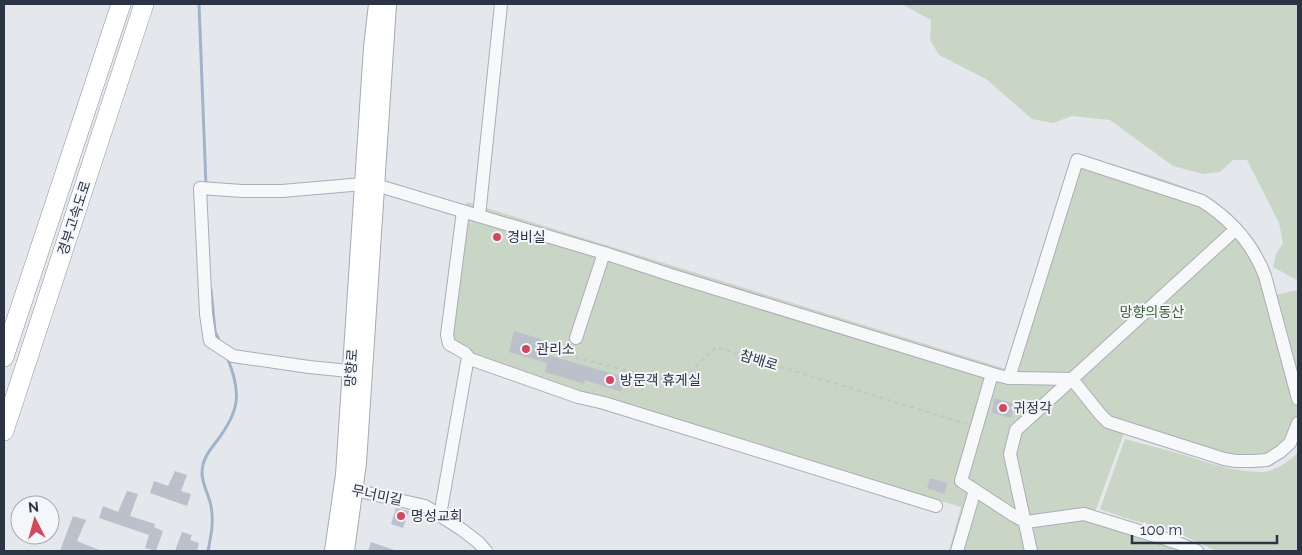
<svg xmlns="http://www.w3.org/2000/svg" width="1302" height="555" font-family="Raleway,'Noto Sans KR',sans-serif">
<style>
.green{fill:#c9d6c5}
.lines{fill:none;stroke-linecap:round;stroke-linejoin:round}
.stream{stroke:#9fb4cc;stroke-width:3}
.building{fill:#bbc0ca}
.minor-casing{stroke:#a9aeb7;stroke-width:14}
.major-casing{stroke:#a3abb8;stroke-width:18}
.highway-casing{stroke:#8b94a3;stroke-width:20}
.path{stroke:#c2c5cb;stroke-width:2;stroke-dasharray:4 4;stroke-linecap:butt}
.minor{stroke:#f7f8fa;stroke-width:12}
.major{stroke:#fff;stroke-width:16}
.highway{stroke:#fff;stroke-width:19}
.poi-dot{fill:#d1495b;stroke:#f4f6f9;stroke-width:2}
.labels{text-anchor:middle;stroke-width:4;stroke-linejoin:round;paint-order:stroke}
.street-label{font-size:14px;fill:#2b3445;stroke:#f4f6f9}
.poi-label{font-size:14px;fill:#2b3445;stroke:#f4f6f9;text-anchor:start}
.park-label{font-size:14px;fill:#3f6138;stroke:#f4f6f9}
</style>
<rect width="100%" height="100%" fill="#e4e7ec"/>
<g class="green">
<polygon points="902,4 1298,4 1298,279 1295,279 1273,267 1276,254 1283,243 1279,223 1247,160 1233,160 1220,172 1203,174 1173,166 1110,120 1072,116 1053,123 1032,119 986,79 939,55 930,40 931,20"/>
<polygon points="1073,153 1163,179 1200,193 1229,212 1252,238 1266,261 1276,295 1298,290 1297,443 1277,462 1269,464 1124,433 1095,512 1202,547 1207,551 949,551 961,507 595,399 464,350 449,336 467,202 1006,369"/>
<path d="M 1125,439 C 1144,444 1163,449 1181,454 C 1206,462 1234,472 1261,472 C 1274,472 1288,462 1298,453 L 1298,551 L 1216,551 L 1176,532 L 1125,518 L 1100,509 Z"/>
</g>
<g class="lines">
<g class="stream">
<polyline points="199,4 206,186"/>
<polyline points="211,290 215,331 220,342"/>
<path d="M 208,551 C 211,536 214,522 211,506 C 209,495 202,484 202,473 C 202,460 209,451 216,442 C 240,411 242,393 227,357"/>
</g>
</g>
<g class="building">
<polygon points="514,331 541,339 540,344 543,345 541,353 624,377 621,392 585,380 584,384 545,372 547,363 509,352"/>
<polygon points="994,398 1015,404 1011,418 992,413"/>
<polygon points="175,471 187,475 181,491 191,494 187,506 150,493 154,481 168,486"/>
<polygon points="930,478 947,483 944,494 927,488"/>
<polygon points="127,491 138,494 130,516 155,524 154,527 163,531 156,551 145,548 149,535 99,518 103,506 118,512"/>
<polygon points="396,508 409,511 403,528 391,524"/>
<polygon points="73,516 86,520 77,541 102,551 60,551"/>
<polygon points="182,532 192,535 190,540 199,543 197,551 175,551"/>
<polygon points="371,542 394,550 394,551 368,551"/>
</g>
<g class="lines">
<g class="minor-casing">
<g id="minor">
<polyline points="463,211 447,335 449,344 465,353 470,359 578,397 604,403 936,506"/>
<polyline points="479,216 604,253 674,276 996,375 1009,378 1072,379 1236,229"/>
<polyline points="576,338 604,253"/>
<polyline points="359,372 309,367 233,356 210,341 206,314 200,188 242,191 282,191 363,184 376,185 479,216 501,4"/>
<polyline points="992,374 961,481 1013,515 1026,522 1084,514 1178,543 1197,551"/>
<path d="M 1009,378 L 1077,160 L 1202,201 C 1230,219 1253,244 1265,276 L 1298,399"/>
<polyline points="346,488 425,506 461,529 478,542 486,551"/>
<polyline points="440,515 468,357"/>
<polyline points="957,551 975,490"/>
<polyline points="1031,551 1010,454 1016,430 1072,379 1100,414 1108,422 1224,459 1236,461 1253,461 1267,460 1280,452 1290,443 1298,423"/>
</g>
</g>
<g class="major-casing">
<g id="major">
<polyline points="333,551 344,475 372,47 377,4"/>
<polyline points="346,551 358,463 388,4"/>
</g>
</g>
<g class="highway-casing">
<g id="highway">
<polyline points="4,357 121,4"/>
<polyline points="4,431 144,4"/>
</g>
</g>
<polyline class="path" points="572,347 569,356 675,382 686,376 716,347 967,424"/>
<use href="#minor" class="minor"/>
<use href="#major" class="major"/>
<use href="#highway" class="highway"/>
</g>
<g class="poi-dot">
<circle cx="497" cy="237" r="5"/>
<circle cx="526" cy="349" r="5"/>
<circle cx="610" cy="380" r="5"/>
<circle cx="1003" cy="408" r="5"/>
<circle cx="401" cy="516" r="5"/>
</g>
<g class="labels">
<g class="street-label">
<text transform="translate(74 218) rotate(-72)" y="5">경부고속도로</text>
<text transform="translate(759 360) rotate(17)" y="5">참배로</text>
<text transform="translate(351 368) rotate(-86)" y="5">망향로</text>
<text transform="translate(377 495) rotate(12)" y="5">무너미길</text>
</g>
<g class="poi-label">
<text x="507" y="242">경비실</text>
<text x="536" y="354">관리소</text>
<text x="620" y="385">방문객 휴게실</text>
<text x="1013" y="413">귀정각</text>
<text x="411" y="521">명성교회</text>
</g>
<g class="park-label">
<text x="1152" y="317">망향의동산</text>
</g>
</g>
<rect width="1302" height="555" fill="none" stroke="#2b3445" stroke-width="10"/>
<g transform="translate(35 520) rotate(354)"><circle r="24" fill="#f4f6f9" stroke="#a4a8b1"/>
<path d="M0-4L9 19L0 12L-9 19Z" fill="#d1495b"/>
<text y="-8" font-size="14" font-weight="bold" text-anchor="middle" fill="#2b3445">N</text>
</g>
<path d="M1132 535v8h145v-8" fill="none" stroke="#2b3445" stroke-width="2.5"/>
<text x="1140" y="535" font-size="15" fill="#2b3445" stroke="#f4f6f9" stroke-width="4" paint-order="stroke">100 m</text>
</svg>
